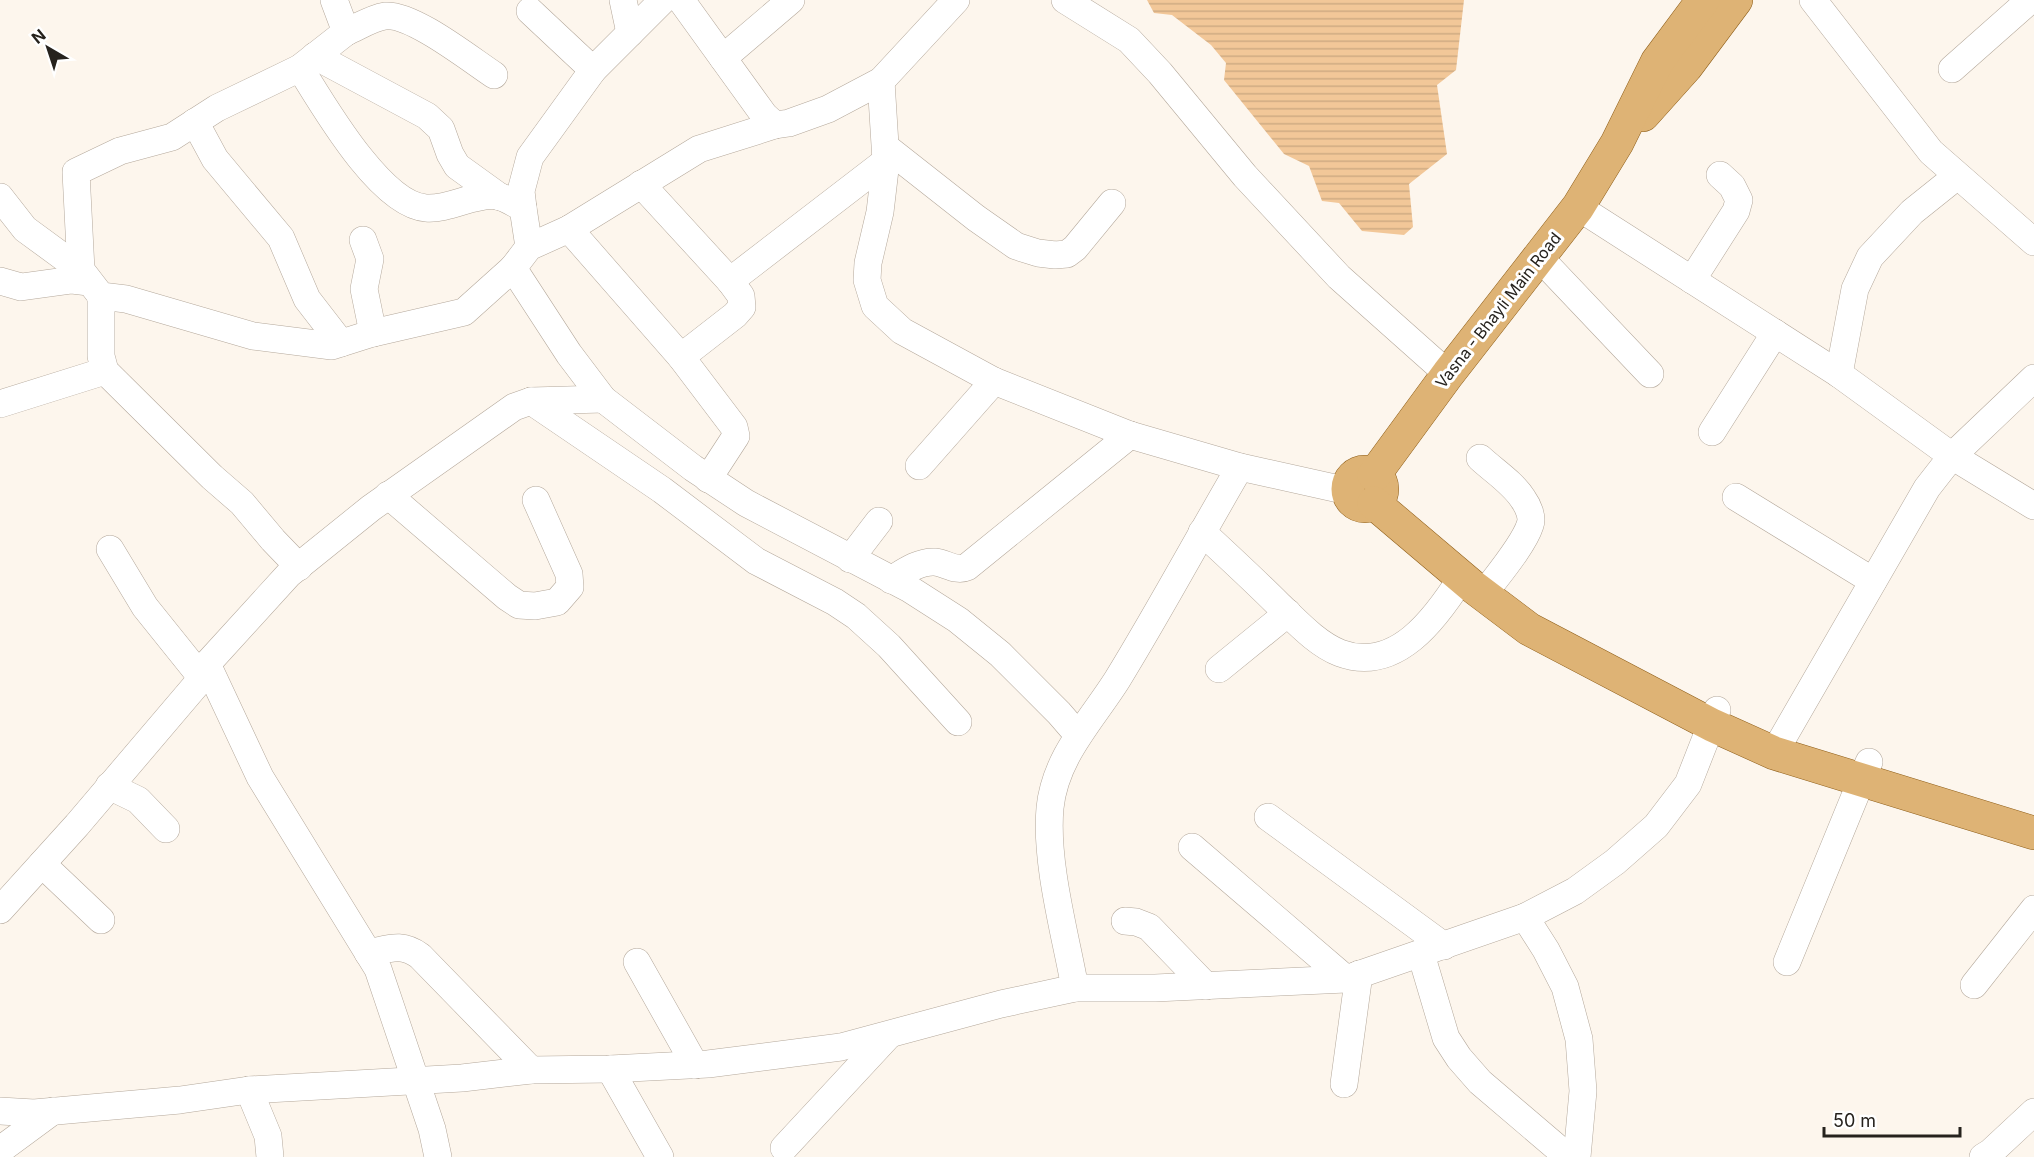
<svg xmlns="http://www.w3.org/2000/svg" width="2034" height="1157" font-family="Inter,sans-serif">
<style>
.water{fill:url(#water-rules)}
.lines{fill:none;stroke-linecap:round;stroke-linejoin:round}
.minor-casing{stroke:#b4a89b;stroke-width:28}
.major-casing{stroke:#8f5f1a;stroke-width:34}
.minor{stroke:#fff;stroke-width:27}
.major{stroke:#deb375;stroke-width:33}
.labels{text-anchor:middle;stroke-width:6;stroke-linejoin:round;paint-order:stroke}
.street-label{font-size:16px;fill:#26221d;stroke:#fff}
</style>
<defs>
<pattern id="water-rules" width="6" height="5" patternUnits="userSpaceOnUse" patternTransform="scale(1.5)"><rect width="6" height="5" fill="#f2c798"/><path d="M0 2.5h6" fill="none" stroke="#cfab83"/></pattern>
</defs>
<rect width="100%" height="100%" fill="#fdf6ed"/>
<polygon class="water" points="1147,0 1464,0 1456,70 1437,85 1447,154 1409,184 1413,227 1404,235 1362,231 1339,203 1322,201 1309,166 1284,154 1224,80 1226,63 1211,45 1172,15 1154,13"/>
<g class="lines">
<g class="minor-casing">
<g id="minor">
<polyline points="334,0 346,32 300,68 217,108 172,137 120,151 76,172 81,270 101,296 126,299 253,336 332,346 373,333 464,312 513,268"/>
<polyline points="623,0 630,33"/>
<polyline points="681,0 764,115 775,125 789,123 828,109 881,81 956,0"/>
<polyline points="1065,0 1129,40 1160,73 1245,176 1339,277 1448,374"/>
<polyline points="1813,0 1931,152 2034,242"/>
<polyline points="530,11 593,70"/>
<path d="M 346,32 C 358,27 372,18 385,16 C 412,13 471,60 494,75"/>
<polyline points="315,56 427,116 441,129 450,154 457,166 500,197"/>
<polyline points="723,58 791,0"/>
<path d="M 300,68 C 322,103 380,205 426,208 C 450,210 476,192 498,196 C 506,198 515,204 523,208 L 529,247"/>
<polyline points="1952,69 2030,0"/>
<polyline points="881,81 886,161 880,212 868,263 867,280 875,306 902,331 994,381 1130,435 1240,467 1348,491"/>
<polyline points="195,122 215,159 281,238 307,299 341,343"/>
<polyline points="775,125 699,149 569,229 529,247 513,268 569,354 603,399 693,468 746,503 908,588 958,620 1000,654 1059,713 1078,735"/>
<polyline points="887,148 976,218 1016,246 1038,253 1055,255 1067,254 1075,248 1112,203"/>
<polyline points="641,184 730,281 886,161"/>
<polyline points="0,197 25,229 81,270"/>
<polyline points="1578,207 1839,374 1952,456 1927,488 1774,753"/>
<polyline points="523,208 521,191 530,157 593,70 663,0"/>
<polyline points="569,229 681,357 734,427 736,436 708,479"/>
<polyline points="363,240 370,259 364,289 373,333"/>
<polyline points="1539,257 1650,374"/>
<polyline points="1692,280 1736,211 1739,200 1732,186 1720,175"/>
<polyline points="0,281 21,287 72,280 89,282"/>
<polyline points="101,296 101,356 105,371 212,477 242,503 273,540 299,567"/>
<polyline points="681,357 735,315 742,307 741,296 730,281"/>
<polyline points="1839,374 1855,289 1870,257 1912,212 1957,176"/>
<polyline points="2034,378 1952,456 2034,506"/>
<polyline points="531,401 662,490 756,561 835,602 856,616 889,646 958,722"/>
<polyline points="0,404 105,371"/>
<polyline points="1712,432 1775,333"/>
<path d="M 1480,458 C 1494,471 1513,483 1523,499 C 1528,506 1533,517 1530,525 C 1524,544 1498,575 1486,591"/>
<polyline points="919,466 994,381"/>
<polyline points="388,495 507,597 519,605 535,606 557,602 570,587 569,574 536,500"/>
<polyline points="1736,497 1873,581"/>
<path d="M 1202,532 C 1228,556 1254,580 1279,605 C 1297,622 1317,644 1340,653 C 1396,674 1436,618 1462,577"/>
<polyline points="110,549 145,607 202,678"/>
<polyline points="850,559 879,521"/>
<path d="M 891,580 C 904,572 919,561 935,562 C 946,563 956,572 967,567 L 1130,435"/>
<polyline points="207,664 260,777 378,969 432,1129 438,1157"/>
<polyline points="1219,669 1288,613"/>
<polyline points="109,786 138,800 166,829"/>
<polyline points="1268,817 1444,946"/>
<polyline points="1192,847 1346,979"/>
<polyline points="42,864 101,920"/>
<polyline points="0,910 77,825 202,678 207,664 289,574 371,508 514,407 531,401 603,399"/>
<polyline points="1525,917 1546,950 1565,987 1579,1039 1583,1091 1577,1157"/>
<polyline points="1125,921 1136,922 1149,927 1206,986"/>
<path d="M 368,953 C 389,949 401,942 420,956 L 531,1070"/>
<polyline points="1421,954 1446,1038 1459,1058 1480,1082 1568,1157"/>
<polyline points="637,962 695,1065"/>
<polyline points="1787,962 1869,762"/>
<polyline points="1974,985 2034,909"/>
<path d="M 1075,988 C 1065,933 1045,862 1050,808 C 1055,757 1091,721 1117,680 C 1160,610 1199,537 1240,467"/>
<polyline points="610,1069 660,1157"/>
<polyline points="1344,1084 1359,974"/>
<polyline points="249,1090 268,1136 270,1157"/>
<polyline points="0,1111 34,1113 180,1100 249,1090 462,1078 531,1070 610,1069 708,1064 841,1047 1001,1004 1075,988 1155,988 1346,979 1525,917 1575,891 1615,862 1656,826 1688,784 1717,710"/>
<polyline points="784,1148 888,1036"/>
<polyline points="0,1150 53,1111"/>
<polyline points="1983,1157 1991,1152 2034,1112"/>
</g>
</g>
<g class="major-casing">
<g id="major">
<polyline points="1643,115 1686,67 1736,0"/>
<circle cx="1365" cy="489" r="17"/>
<polyline points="1374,475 1448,374 1578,207 1617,143 1657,62 1703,0"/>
<polyline points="1374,503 1472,586 1529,629 1712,725 1774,753 2034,833"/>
</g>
</g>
<use href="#minor" class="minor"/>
<use href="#major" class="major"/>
</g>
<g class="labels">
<g class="street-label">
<text transform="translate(1498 310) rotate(-52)" y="6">Vasna - Bhayli Main Road</text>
</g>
</g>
<g transform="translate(48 48) rotate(321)" stroke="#ffffff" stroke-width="4.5" paint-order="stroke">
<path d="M0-4.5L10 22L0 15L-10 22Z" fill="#26221d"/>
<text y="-9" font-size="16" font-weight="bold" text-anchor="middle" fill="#26221d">N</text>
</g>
<path d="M1824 1127v9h136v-9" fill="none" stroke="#26221d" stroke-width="3"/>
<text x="1833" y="1127" font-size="18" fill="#26221d" stroke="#ffffff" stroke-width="4.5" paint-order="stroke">50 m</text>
</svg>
